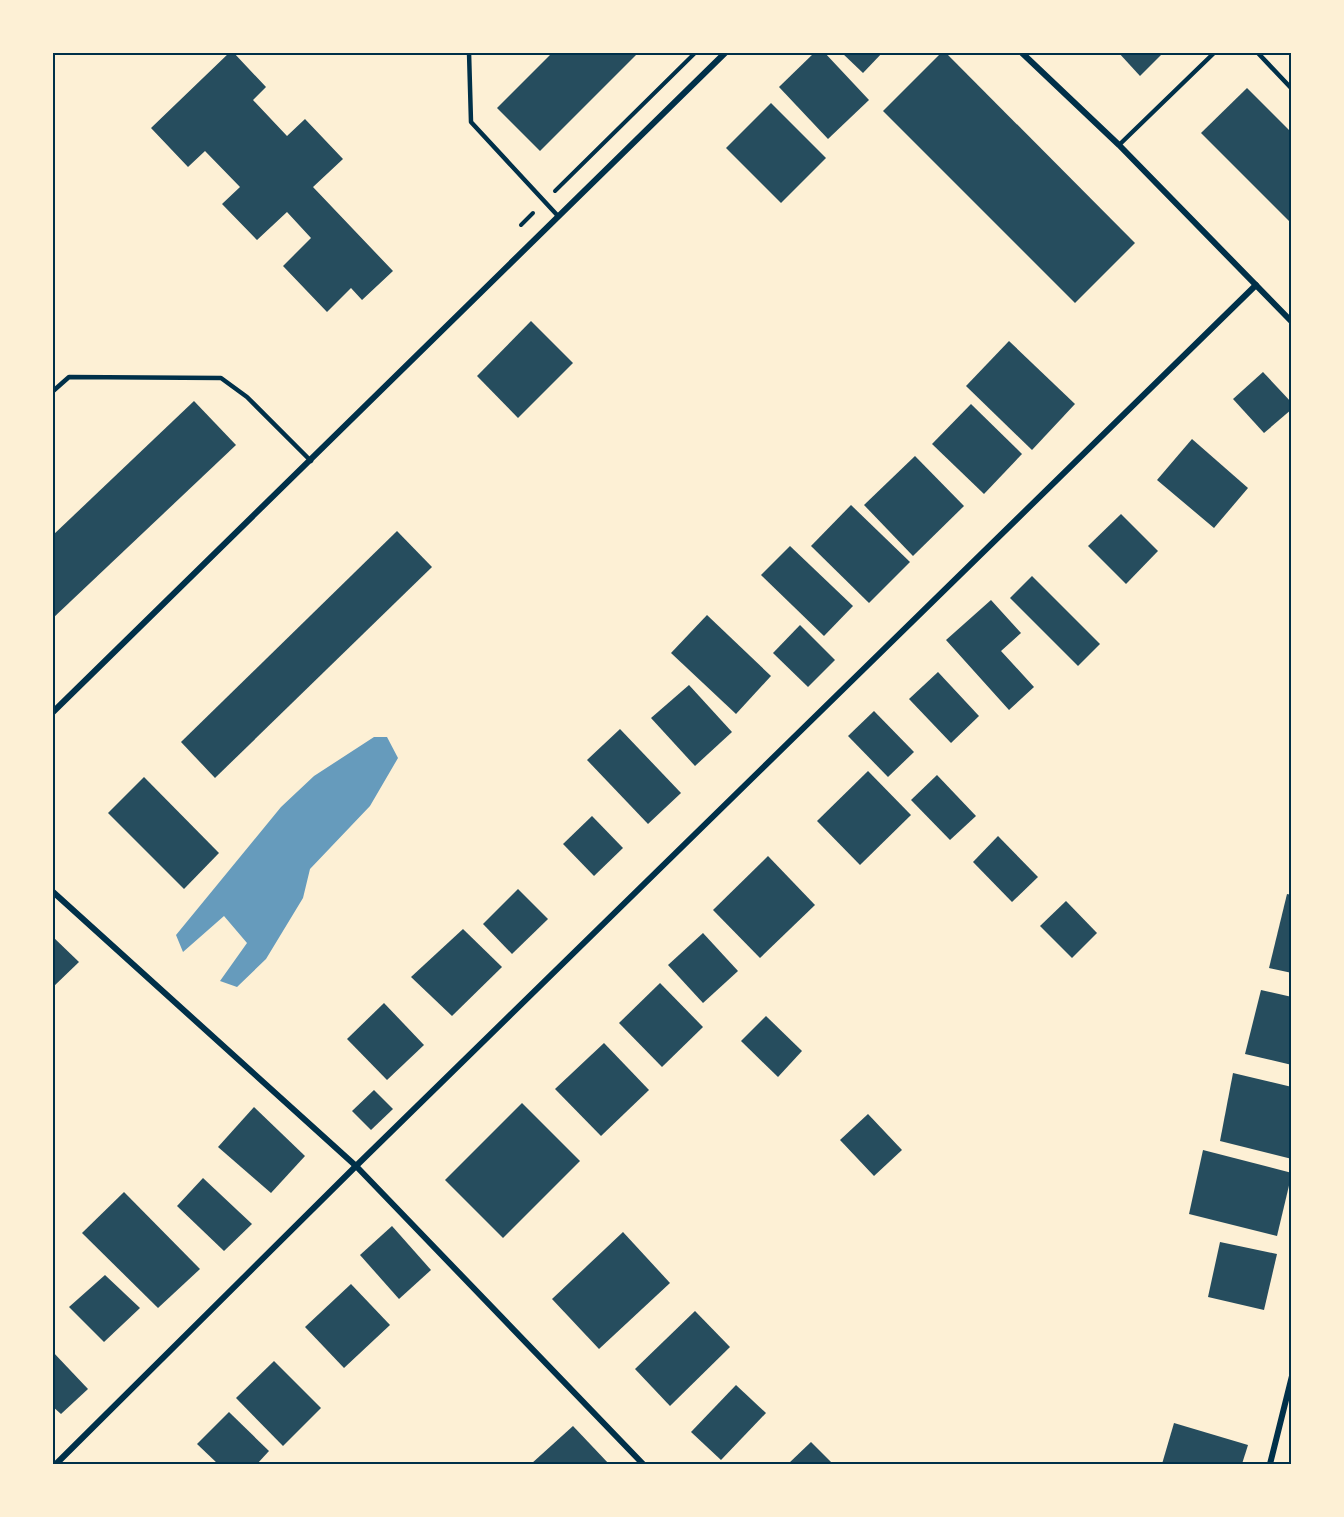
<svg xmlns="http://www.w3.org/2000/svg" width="1344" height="1517" font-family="Barlow,sans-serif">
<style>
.water{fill:#669bbc}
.building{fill:#264d5e}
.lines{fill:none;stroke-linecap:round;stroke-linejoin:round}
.path{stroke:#003049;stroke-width:4}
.service{stroke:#003049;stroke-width:4.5}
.minor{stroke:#003049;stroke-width:6}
.neatline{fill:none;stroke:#003049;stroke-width:2}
</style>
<rect width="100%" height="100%" fill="#fdf0d5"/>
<polygon class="water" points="374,737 387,737 398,758 370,806 310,869 303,898 266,959 237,987 220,981 247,943 224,916 183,952 176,935 281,807 314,776"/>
<g class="building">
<polygon points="230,52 233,52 266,87 253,100 287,136 305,119 343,159 313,187 393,271 362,300 351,288 327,312 283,266 311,238 287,212 257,240 222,204 240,187 205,151 188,167 151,128"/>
<polygon points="553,52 639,52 540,151 497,108"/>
<polygon points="815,52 824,52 869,100 828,139 779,87"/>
<polygon points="841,52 883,52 863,73"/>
<polygon points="942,52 945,52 1135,243 1075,303 883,111"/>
<polygon points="1118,52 1164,52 1140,76"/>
<polygon points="1247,88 1292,133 1292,224 1201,133"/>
<polygon points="771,103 826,158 781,203 726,148"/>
<polygon points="531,321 573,363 518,418 477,376"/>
<polygon points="1009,341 1075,404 1032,450 966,386"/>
<polygon points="1263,372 1292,403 1292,409 1264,433 1233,399"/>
<polygon points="194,401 236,445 52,619 52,536"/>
<polygon points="971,404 1022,454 984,494 932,444"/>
<polygon points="1192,439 1248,488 1214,528 1157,480"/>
<polygon points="915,456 964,506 913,556 864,505"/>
<polygon points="851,505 910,562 869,603 811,546"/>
<polygon points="1121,514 1158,551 1126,584 1088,546"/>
<polygon points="397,531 432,567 215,778 181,742"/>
<polygon points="790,546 853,606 824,636 761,575"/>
<polygon points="1032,576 1100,644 1078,666 1010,598"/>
<polygon points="991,600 1021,633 1001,651 1034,687 1009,710 946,640"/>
<polygon points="707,615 771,676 736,714 671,653"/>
<polygon points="800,625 835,660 808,687 773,653"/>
<polygon points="938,672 979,716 951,743 909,699"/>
<polygon points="689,685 732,732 695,766 651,718"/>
<polygon points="874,711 914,752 888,777 848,736"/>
<polygon points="620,729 681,793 648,824 587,760"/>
<polygon points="868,771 911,815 860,865 817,821"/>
<polygon points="937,775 976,816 950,840 911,800"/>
<polygon points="144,777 219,853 184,889 108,813"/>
<polygon points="592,816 623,848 594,876 563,844"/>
<polygon points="998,836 1038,877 1012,902 973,862"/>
<polygon points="768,856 815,905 760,958 713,910"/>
<polygon points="518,889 548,919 512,954 483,924"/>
<polygon points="1287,894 1292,895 1292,973 1269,968"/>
<polygon points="1066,901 1097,933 1072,958 1040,926"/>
<polygon points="463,929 502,967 452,1016 411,977"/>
<polygon points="703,933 738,971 703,1003 668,965"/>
<polygon points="52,936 79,962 52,988"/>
<polygon points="660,983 703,1027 662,1067 619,1023"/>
<polygon points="1261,990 1292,997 1292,1065 1245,1054"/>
<polygon points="384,1003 424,1045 387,1080 347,1039"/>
<polygon points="766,1016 802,1051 778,1077 741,1041"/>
<polygon points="604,1043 649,1090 601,1136 555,1089"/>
<polygon points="1233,1073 1292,1087 1292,1159 1220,1141"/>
<polygon points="374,1090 393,1109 371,1130 352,1111"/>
<polygon points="522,1103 580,1161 503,1238 445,1180"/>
<polygon points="254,1107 305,1156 271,1193 218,1147"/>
<polygon points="868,1114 902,1150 874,1176 840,1140"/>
<polygon points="1203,1150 1292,1173 1277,1236 1189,1214"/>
<polygon points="203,1178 252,1224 224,1251 177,1206"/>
<polygon points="124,1192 200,1269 158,1308 82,1233"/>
<polygon points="392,1226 431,1270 399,1299 360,1255"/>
<polygon points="623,1232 670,1283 599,1349 552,1299"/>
<polygon points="1220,1242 1277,1254 1264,1310 1208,1297"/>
<polygon points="105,1275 140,1308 104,1342 69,1307"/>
<polygon points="351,1284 390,1325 344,1368 305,1327"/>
<polygon points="695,1311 730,1347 670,1406 635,1369"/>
<polygon points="52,1351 88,1389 61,1414 52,1406"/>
<polygon points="274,1361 321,1408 283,1446 236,1398"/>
<polygon points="736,1385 766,1413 721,1460 691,1432"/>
<polygon points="229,1412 269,1451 257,1464 218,1464 197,1444"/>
<polygon points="1174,1423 1248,1445 1242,1464 1162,1464"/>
<polygon points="573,1426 609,1464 531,1464"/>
<polygon points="811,1442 833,1464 788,1464"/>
</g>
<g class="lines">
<g class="path">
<polyline points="555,191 696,52"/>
<polyline points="521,225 533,213"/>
</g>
<g class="service">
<polyline points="469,52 471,122 558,216"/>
<polyline points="1257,52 1292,89"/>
<polyline points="1119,145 1215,52"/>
<polyline points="52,392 69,377 221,378 247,397 311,461"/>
</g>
<g class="minor">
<polyline points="1021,52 1119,145 1292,322"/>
<polyline points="52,713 726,52"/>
<polyline points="52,891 356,1166 643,1464"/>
<polyline points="56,1464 356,1166 1256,285"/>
<polyline points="1270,1464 1292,1376"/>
</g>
</g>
<rect width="1344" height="1517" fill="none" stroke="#fdf0d5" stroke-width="108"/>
<rect x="54" y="54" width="1236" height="1409" class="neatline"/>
</svg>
